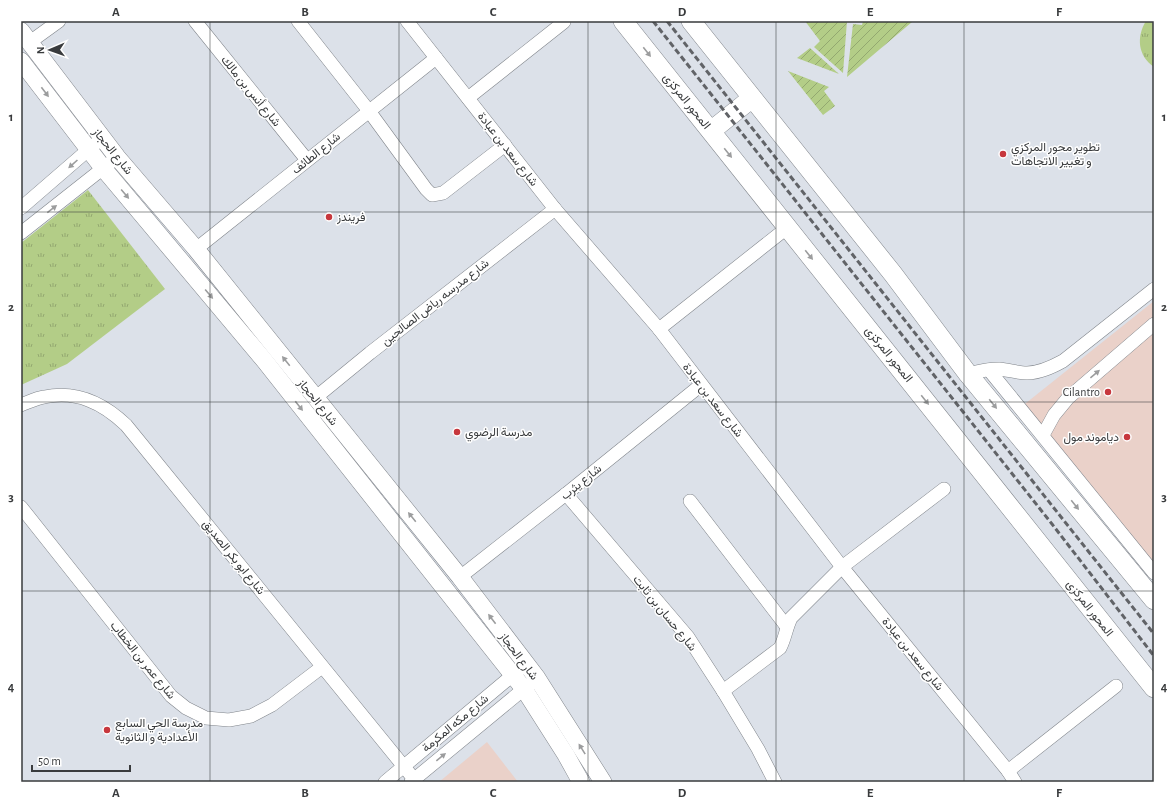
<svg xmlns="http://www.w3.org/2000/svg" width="1175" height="803" font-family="'Alegreya Sans',Vazirmatn,sans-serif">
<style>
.commercial{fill:#ead1c9}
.grass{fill:url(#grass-tufts)}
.garden{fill:url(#garden-furrows)}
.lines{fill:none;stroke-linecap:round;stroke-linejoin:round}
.minor-casing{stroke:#80858b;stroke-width:14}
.tertiary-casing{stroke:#80858b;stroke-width:18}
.secondary-casing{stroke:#80858b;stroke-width:20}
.minor{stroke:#fff;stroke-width:13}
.tertiary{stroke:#fff;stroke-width:17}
.secondary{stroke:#fff;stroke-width:19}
.rail{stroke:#616367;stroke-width:3;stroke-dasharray:6 3;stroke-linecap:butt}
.oneway{fill:#9c9d9e}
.grid{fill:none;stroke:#393b3d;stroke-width:1;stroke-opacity:0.55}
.poi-dot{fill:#c7373d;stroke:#fff;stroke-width:1.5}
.labels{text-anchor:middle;stroke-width:3;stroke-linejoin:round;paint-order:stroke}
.street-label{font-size:12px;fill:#393b3d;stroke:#fff}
.poi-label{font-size:12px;fill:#393b3d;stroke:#fff;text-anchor:start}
.neatline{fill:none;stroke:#393b3d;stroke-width:1.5}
.grid-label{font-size:13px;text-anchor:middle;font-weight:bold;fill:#393b3d}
</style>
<defs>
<pattern id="grass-tufts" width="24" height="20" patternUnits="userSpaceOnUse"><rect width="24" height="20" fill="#b3cd87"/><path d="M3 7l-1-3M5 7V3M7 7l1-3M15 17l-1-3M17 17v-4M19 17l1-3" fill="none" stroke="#93a870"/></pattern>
<pattern id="garden-furrows" width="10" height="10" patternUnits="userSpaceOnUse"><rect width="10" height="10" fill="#b3cd87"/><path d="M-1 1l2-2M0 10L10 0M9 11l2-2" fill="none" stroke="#93a870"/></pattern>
</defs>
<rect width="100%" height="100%" fill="#dce1e9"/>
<g class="commercial">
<polygon points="1154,301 1154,569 1021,407"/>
<polygon points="487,742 518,782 439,782"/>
</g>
<g class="grass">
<path d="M 1146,21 L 1151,21 L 1154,24 L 1153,49 L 1154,67 C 1138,56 1136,37 1146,21 Z"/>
<polygon points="88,190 165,289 67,364 21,385 21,243"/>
</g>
<g class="garden">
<polygon points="805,21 847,21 843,73 814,47 820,41"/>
<polygon points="863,21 912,22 847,77 853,24 862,25"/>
<polygon points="810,48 839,74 797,58"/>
<polygon points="788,71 829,87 824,91 835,106 823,115"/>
</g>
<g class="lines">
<g class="minor-casing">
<g id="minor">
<polyline points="195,21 307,160"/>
<polyline points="298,21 369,111 426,189 432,195 443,193 505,145"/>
<polyline points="407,21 555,209 659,329 842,567 1008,771 1015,782"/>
<polyline points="30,42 59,21"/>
<polyline points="468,98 564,22"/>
<polyline points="21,208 95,144"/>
<polyline points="21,233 111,162"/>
<polyline points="196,249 436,58"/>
<polyline points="659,329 788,227"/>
<polyline points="989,370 1154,573"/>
<path d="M 968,374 C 979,371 989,369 999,369 C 1009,370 1018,373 1027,373 C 1040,373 1052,367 1063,361 L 1154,289"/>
<polyline points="315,398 370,353 555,209"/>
<path d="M 21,405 C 29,402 37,398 44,397 C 77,390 103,403 126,425 L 414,779"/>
<polyline points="1043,435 1054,415 1068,398 1154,324"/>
<polyline points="566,494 688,637 723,691 758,749 775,782"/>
<polyline points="690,501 787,627"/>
<polyline points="21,507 171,696 186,708 206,718 229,720 251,716 272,705 322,667"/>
<polyline points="460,577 566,494 701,385"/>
<path d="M 723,691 L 780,648 C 785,639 786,628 791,618 L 842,567 L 944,489"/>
<polyline points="1008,771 1116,686"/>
<polyline points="385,782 520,669"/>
<polyline points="411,782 531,683"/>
</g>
</g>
<g class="tertiary-casing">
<g id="tertiary">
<polyline points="21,31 117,157 196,249 460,577 537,678 603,782"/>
<polyline points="21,61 103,168 264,360 524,689 566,755 581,782"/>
</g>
</g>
<g class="secondary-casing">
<g id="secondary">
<polyline points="623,21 1154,688"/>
<polyline points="691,21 893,274 968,374 1154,600"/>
<polyline points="711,131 752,98"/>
</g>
</g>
<use href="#minor" class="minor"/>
<use href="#tertiary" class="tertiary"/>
<use href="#secondary" class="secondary"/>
<g class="rail">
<polyline points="653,21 1052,524 1154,656"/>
<polyline points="667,21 1154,634"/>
</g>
</g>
<defs><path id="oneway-solid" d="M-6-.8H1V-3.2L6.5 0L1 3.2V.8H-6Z"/></defs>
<g class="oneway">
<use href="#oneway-solid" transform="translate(647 52) rotate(52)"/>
<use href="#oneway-solid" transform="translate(45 92) rotate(53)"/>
<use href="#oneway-solid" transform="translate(728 153) rotate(51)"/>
<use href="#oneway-solid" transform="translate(73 164) rotate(138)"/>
<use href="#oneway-solid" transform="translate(125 194) rotate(50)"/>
<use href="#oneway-solid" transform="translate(52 209) rotate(-38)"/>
<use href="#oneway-solid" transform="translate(809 255) rotate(51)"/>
<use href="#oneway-solid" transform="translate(209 294) rotate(50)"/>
<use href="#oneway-solid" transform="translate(286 361) rotate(-129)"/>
<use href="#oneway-solid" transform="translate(1095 374) rotate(-40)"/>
<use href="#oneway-solid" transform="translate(925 400) rotate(51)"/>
<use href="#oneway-solid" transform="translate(993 404) rotate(51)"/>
<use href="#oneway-solid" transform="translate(299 406) rotate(52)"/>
<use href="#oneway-solid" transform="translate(1075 505) rotate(51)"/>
<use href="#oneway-solid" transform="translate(412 517) rotate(-129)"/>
<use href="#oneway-solid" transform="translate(492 619) rotate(-127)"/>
<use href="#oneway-solid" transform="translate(582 749) rotate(-122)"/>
<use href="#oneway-solid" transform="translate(441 757) rotate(-39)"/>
</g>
<path class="grid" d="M 210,21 L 210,782M 399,21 L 399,782M 588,21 L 588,782M 776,21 L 776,782M 964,21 L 964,782M 21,212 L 1154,212M 21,402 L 1154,402M 21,591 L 1154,591"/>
<g class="poi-dot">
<circle cx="1003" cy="154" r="4"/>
<circle cx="329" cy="217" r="4"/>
<circle cx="1108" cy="392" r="4"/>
<circle cx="457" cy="432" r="4"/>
<circle cx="1127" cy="437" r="4"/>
<circle cx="107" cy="730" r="4"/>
</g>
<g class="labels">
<g class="street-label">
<text transform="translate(251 91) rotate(51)" y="4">شارع أنس بن مالك</text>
<text transform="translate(687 101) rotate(51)" y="4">المحور المركزى</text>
<text transform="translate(508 149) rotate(52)" y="4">شارع سعد بن عبادة</text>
<text transform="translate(113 151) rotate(51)" y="4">شارع الحجاز</text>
<text transform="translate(316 153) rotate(-39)" y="4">شارع الطائف</text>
<text transform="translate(435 302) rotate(-38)" y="4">شارع مدرسه رياض الصالحين</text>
<text transform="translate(889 354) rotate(51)" y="4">المحور المركزى</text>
<text transform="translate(713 400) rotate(52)" y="4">شارع سعد بن عبادة</text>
<text transform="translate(318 402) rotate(51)" y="4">شارع الحجاز</text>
<text transform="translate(581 482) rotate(-39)" y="4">شارع يثرب</text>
<text transform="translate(234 557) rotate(51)" y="4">شارع ابو بكر الصديق</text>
<text transform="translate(1090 608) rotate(52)" y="4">المحور المركزى</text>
<text transform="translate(665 613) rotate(51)" y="4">شارع حسان بن ثابت</text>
<text transform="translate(913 654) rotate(51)" y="4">شارع سعد بن عبادة</text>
<text transform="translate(519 656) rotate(53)" y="4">شارع الحجاز</text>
<text transform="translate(143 660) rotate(51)" y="4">شارع عمر بن الخطاب</text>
<text transform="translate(455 723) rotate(-40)" y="4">شارع مكه المكرمة</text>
</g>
<g class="poi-label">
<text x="1011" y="151">تطوير محور المركزي<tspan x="1011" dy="14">و تغيير الاتجاهات</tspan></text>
<text x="337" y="221">فريندز</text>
<text x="1100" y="396" text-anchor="end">Cilantro</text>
<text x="465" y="436">مدرسة الرضوي</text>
<text x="1119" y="441" text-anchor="end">دياموند مول</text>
<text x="115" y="727">مدرسة الحي السابع<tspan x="115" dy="14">الأعدادية و الثانوية</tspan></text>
</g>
</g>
<rect width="1175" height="803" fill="none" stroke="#ffffff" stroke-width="44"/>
<g transform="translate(50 50) rotate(268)" stroke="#ffffff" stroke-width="3" paint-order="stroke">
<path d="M0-3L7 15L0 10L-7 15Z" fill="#393b3d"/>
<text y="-6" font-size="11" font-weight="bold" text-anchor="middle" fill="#393b3d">N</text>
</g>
<path d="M32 765v6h98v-6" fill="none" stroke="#393b3d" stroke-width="2"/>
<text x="38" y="765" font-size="12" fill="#393b3d" stroke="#ffffff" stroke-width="3" paint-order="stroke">50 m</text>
<rect x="22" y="22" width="1131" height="759" class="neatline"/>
<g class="grid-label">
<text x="116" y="16">A</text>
<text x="305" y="16">B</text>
<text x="493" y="16">C</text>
<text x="682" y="16">D</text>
<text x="870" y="16">E</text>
<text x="1059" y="16">F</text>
<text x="11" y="121">1</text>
<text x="1164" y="121">1</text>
<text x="11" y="311">2</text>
<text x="1164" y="311">2</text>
<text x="11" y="501">3</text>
<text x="1164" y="501">3</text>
<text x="11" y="691">4</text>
<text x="1164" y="691">4</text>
<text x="116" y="797">A</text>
<text x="305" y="797">B</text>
<text x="493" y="797">C</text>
<text x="682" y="797">D</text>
<text x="870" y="797">E</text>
<text x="1059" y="797">F</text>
</g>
</svg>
